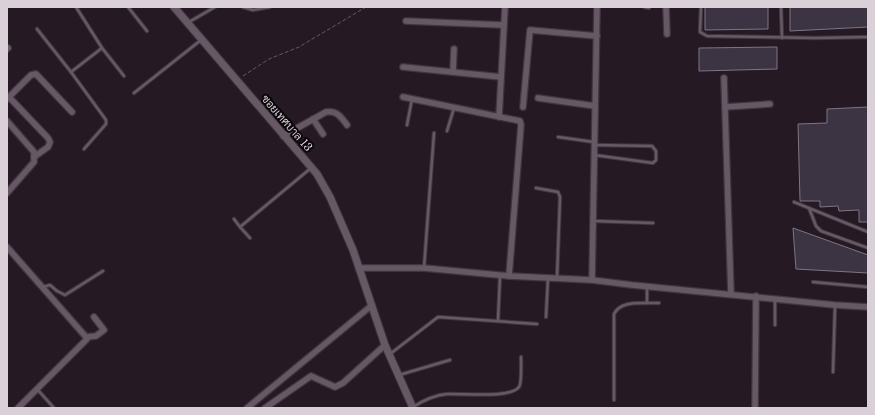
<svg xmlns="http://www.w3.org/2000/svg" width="875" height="415" font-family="'Libre Baskerville',Sarabun,serif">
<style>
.building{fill:#3c3442;stroke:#7e7585}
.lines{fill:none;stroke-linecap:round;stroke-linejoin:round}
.service-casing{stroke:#3f363e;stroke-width:4.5}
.minor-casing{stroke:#3f363e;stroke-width:8}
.tertiary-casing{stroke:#3f363e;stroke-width:9}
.path{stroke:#645963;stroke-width:1;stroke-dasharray:4 2;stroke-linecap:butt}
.service{stroke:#675865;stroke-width:2.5}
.minor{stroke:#675865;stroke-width:5.5}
.tertiary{stroke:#675865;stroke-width:7}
.labels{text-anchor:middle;stroke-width:4;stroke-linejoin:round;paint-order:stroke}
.street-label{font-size:11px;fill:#dad1d8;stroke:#0b060a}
</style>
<rect width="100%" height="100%" fill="#251924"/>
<g class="building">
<polygon points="705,7 768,7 768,29 705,30"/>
<polygon points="790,7 868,7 868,27 790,31"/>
<polygon points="777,47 777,69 699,71 699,48"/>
<polygon points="868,107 868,222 859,222 859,210 839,211 838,206 820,207 820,201 800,201 798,124 827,123 827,109"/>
<polygon points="793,228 868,255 868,273 796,269"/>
</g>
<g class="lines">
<g class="service-casing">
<g id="service">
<polyline points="128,7 147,31"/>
<polyline points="243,7 253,10 270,7"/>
<polyline points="644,7 649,8"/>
<polyline points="701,7 700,32 707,36 815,38 868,37"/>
<polyline points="781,7 782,38"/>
<polyline points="189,22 215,7"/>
<polyline points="37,29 71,72 102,48 76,7"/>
<polyline points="102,48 124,76"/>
<polyline points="71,72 106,120 106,124 84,149"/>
<polyline points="134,93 201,40"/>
<polyline points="407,125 412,99"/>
<polyline points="447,131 454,108"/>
<polyline points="558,137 594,142"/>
<polyline points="594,155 653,163 656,160 656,151 652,146 594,145"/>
<polyline points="536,188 558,192 560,197 557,278"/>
<polyline points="794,202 868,232"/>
<polyline points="809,208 816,226 821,231 868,248"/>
<polyline points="234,219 240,227 311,168"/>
<polyline points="594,221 653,223"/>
<polyline points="240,227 250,238"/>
<polyline points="424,268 434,133"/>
<polyline points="813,282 868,287"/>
<polyline points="43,287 50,285 57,291 65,295 103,271"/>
<polyline points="647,287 647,303 659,303"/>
<polyline points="775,299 775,325"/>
<polyline points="546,317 548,278"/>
<polyline points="498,321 500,276"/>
<polyline points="390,354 438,317 537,324"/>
<polyline points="833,372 835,306"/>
<polyline points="399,375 450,360"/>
<polyline points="37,389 54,408"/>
<path d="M 614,400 L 614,314 C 620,302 636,303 647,303"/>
<path d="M 413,407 C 424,400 434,395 447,394 C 462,393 510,399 519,387 C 522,383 521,363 521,357"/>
</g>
</g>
<g class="minor-casing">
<g id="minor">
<polyline points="666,7 667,34"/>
<polyline points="406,21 503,25"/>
<polyline points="7,49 8,48"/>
<polyline points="403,67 501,77"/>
<polyline points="453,72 454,49"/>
<polyline points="724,78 731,294"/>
<polyline points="9,97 48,138 50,142 48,147 34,157"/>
<polyline points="403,97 520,121 521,125 509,276"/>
<polyline points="538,98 595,106"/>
<polyline points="7,99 31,75 36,74 72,112"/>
<polyline points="523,107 530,30 597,36"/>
<polyline points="725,107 770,104"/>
<polyline points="499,117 505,7"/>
<polyline points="313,119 323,134"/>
<polyline points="7,121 34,152 34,162 7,193"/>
<path d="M 283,136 L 326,112 C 337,110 341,117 347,125"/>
<polyline points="7,247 86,337"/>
<polyline points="359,268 424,268 509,276 592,280 632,285 835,305 868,307"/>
<polyline points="592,280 597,7"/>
<polyline points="86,337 96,336 104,330 94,317"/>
<polyline points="18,408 87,339 86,337"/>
<polyline points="247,408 371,306"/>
<polyline points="265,408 311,376 335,387 343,383 385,345"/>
<polyline points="755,408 756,296"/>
</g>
</g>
<g class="tertiary-casing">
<polyline id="tertiary" points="174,7 317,174 330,197 353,250 385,345 413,408"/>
</g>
<polyline class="path" points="243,76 269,59 299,47 366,7"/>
<use href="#service" class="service"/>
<use href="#minor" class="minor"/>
<use href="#tertiary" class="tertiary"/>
</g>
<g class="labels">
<g class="street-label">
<text transform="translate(287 123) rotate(49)" y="4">ซอยเทศบาล 13</text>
</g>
</g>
<rect width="875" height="415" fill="none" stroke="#dad1d8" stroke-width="16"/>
</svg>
